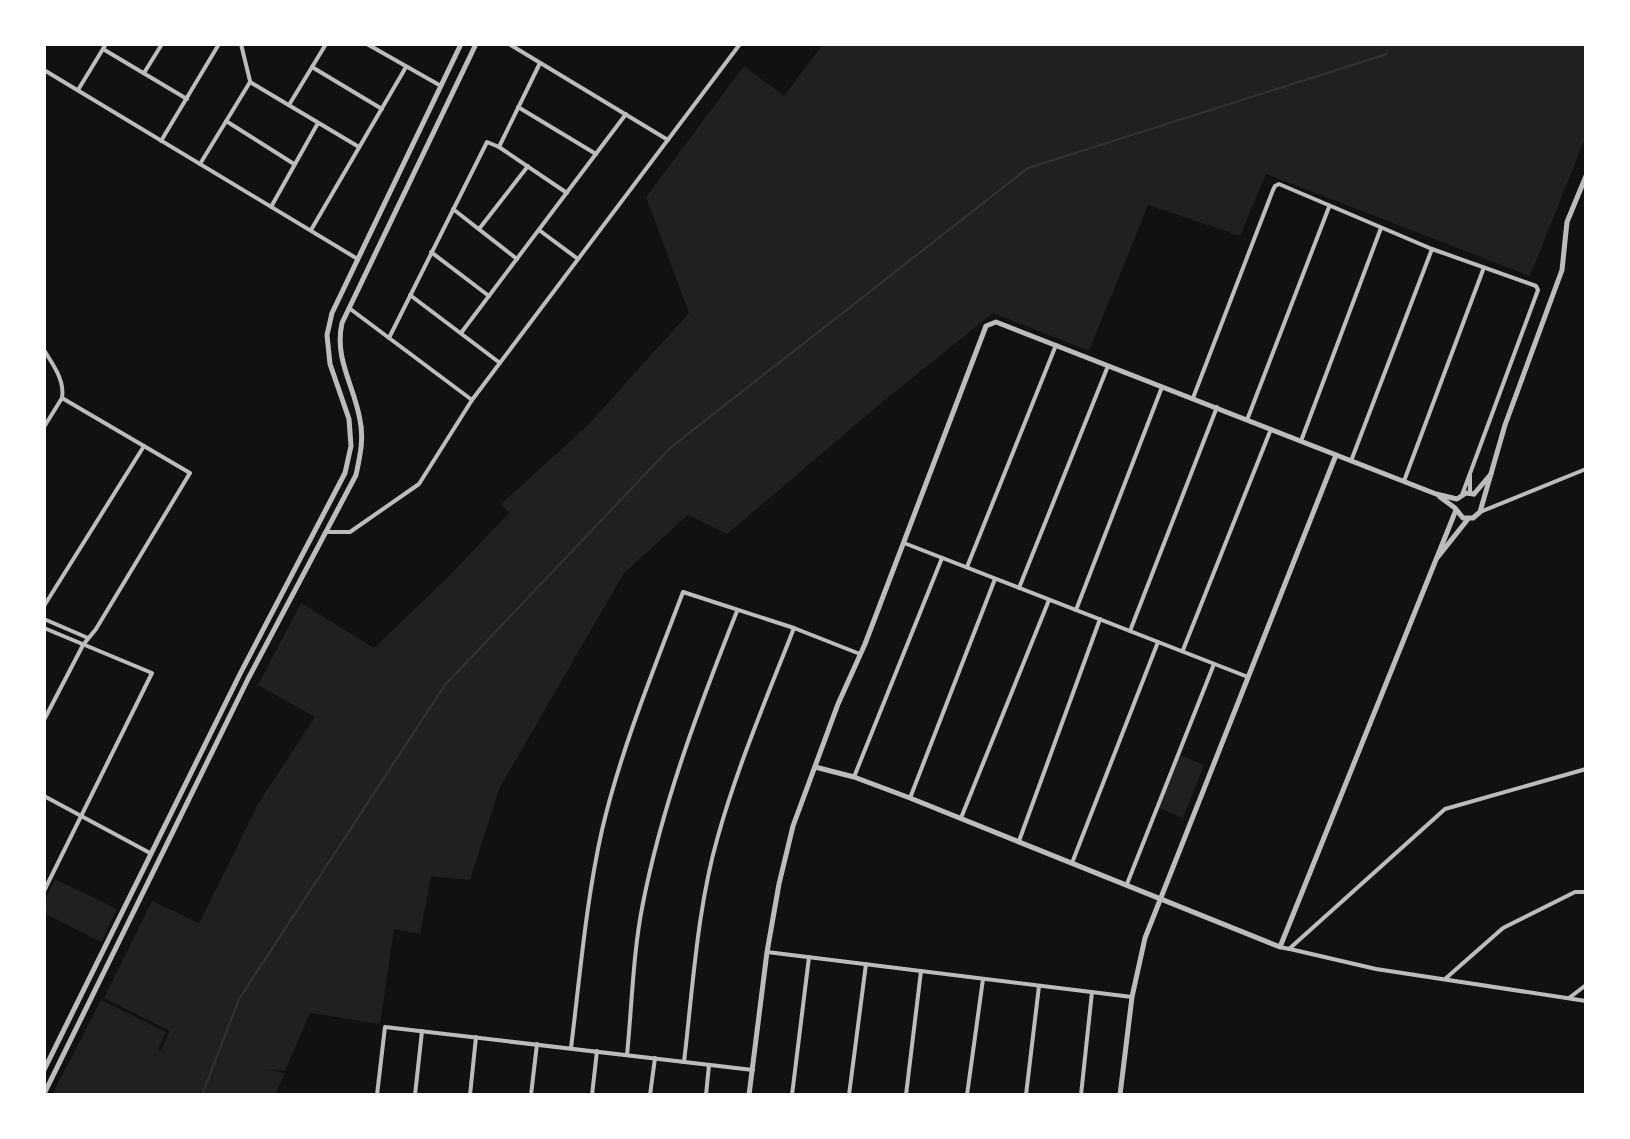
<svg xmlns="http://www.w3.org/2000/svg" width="1630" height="1139" font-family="'Noto Serif',serif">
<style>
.green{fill:#202020}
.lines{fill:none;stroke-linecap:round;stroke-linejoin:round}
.stream{stroke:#333;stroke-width:2}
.minor{stroke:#bcbcbc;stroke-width:4}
.tertiary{stroke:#bcbcbc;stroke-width:5}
</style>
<rect width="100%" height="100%" fill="#111"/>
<g class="green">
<polygon points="823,44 1586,44 1586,136 1530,276 1266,174 1240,236 1148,205 1089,351 993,313 880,404 727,534 688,515 624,573 499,789 470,880 431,876 420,934 394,929 380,1024 310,1013 285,1071 266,1069 285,1073 275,1095 52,1095 101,1000 166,1032 158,1050 164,1051 161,1050 170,1031 104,998 152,901 199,923 258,804 315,717 258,685 301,603 374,648 444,581 509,513 501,504 588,425 689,313 646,197 744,66 784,96"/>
<polygon points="1180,755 1204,765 1183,818 1159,808"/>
<polygon points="55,879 117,909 101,942 44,913 44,902"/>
</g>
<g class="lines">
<polyline class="stream" points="202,1095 239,999 445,685 670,448 1028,168 1387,54"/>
<g class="minor">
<polyline points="241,44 250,81"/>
<polyline points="367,44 441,86"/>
<polyline points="509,44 668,140"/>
<polyline points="103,49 187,99"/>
<polyline points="312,67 382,109"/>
<polyline points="44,70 356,258"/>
<polyline points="144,73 162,44"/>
<polyline points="250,82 359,147"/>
<polyline points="78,90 106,44"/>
<polyline points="289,105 326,44"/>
<polyline points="518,107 596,154"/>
<polyline points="226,121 294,164"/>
<polyline points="161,141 219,44"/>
<polyline points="499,147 540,63"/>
<polyline points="200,164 250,82"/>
<polyline points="271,207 318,123"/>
<polyline points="453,209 517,259"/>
<polyline points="479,229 528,166"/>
<polyline points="311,230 406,67"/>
<polyline points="539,230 578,259"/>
<polyline points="431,252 489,296"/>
<polyline points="410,295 500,363"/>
<polyline points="349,308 472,400"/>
<polyline points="461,333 626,114"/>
<polyline points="389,338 487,142 499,147 567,193"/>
<path d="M 44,350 C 53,365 65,380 62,398"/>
<polyline points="1193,398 1273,190 1275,186 1279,184 1432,249 1536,286 1538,290 1462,495"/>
<polyline points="1247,420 1329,207"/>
<polyline points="44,427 62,398 190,473 96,629 83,645 44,720"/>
<polyline points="1301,441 1381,228"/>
<polyline points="1351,461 1432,249"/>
<polyline points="1470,475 1470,493"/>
<polyline points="1404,481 1483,270"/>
<polyline points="1480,512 1586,469"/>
<polyline points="326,532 350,532 419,484 472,400 740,44"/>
<polyline points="904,543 1248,677"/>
<polyline points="967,567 1056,345"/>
<polyline points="1019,588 1108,366"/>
<polyline points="44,606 144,446"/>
<polyline points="1076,610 1162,387"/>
<polyline points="44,619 88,638"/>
<polyline points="44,628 152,673 44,891"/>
<polyline points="1130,631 1217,407"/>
<polyline points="1183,650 1271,429"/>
<polyline points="854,777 942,558"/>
<polyline points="44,796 150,853"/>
<polyline points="910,798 995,579"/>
<polyline points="961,818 1049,600"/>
<polyline points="1019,841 1100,619"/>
<polyline points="1072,863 1158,642"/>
<polyline points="1127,884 1214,664"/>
<polyline points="1280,947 1289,949 1445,809 1586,769"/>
<polyline points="1290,949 1376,969 1586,1001"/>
<polyline points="767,952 1132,997"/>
<polyline points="1445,979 1503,928 1575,892 1586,892"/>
<polyline points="1569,998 1586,985"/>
<path d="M 571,1048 C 580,976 586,901 602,830 C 621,749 654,669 683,592 L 794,628 L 860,654"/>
<path d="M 627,1055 C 632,1005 633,952 643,903 C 663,802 699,707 737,611"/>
<path d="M 684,1062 C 693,987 697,909 718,836 C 738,765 767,697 794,628"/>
<polyline points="377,1095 385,1027 753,1070"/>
<polyline points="415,1095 422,1031"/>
<polyline points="470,1095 476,1037"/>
<polyline points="531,1095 537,1044"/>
<polyline points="592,1095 597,1051"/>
<polyline points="650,1095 655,1058"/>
<polyline points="706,1095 709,1065"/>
<polyline points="792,1095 809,957"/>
<polyline points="849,1095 866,964"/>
<polyline points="906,1095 921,971"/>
<polyline points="967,1095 983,979"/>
<polyline points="1026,1095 1039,986"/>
<polyline points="1081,1095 1092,992"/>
</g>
<g class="tertiary">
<polyline points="1474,494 1491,474"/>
<polyline points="1440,497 1455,508 1463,518 1473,518 1480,512 1505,425 1562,270 1567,222 1586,176"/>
<polyline points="1437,558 1468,519"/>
<polyline points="815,767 854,777 910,798 1280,947 1456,510"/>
<polyline points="44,1070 240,674 345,473 351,446 349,419 330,364 327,335 332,313 461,44"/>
<path d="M 44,1094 L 248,679 L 356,475 C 360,456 364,439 360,420 C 354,385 334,359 342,323 L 476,44"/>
<polyline points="749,1095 767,952 779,884 793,826 838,704 865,644 986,326 996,322 1436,494 1457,499 1466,493 1474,494"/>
<polyline points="1120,1095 1132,997 1145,938 1336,455"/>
</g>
</g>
<rect width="1630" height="1139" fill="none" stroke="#ffffff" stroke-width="92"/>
</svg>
